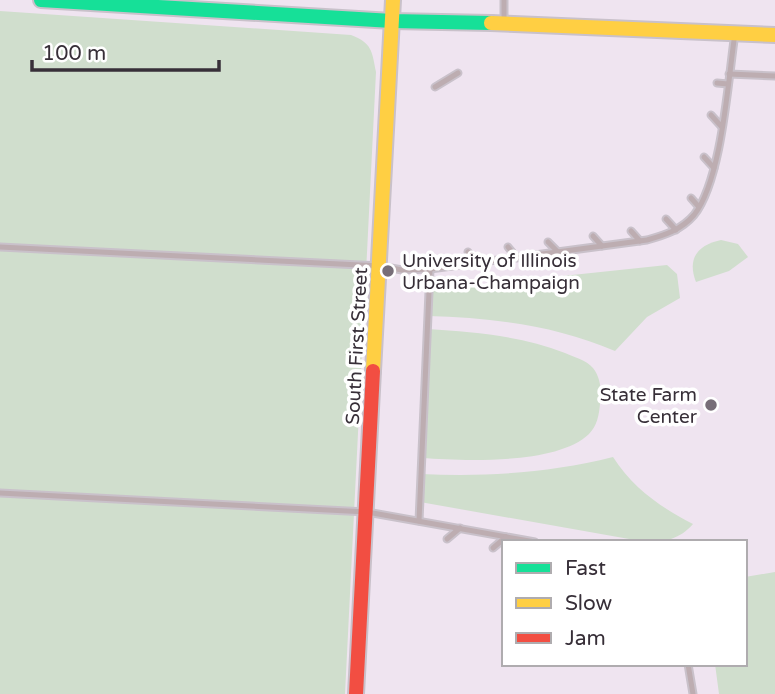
<svg xmlns="http://www.w3.org/2000/svg" width="775" height="694" font-family="'Varela Round',sans-serif">
<style>
.green{fill:#d0decd}
.lines{fill:none;stroke-linecap:round;stroke-linejoin:round}
.lane-casing{stroke:#c9c1ca;stroke-width:9}
.fast-casing{stroke:#c9c1ca;stroke-width:18}
.slow-casing{stroke:#c9c1ca;stroke-width:18}
.jam-casing{stroke:#c9c1ca;stroke-width:18}
.lane{stroke:#bdadb1;stroke-width:5}
.fast{stroke:#16e098;stroke-width:14}
.slow{stroke:#ffcf43;stroke-width:14}
.jam{stroke:#f24e42;stroke-width:14}
.poi-dot{fill:#776e78;stroke:#fff;stroke-width:2.5}
.labels{text-anchor:middle;stroke-width:7;stroke-linejoin:round;paint-order:stroke}
.poi-label{font-size:19px;fill:#372f38;stroke:#fff;text-anchor:start}
.street-label{font-size:19px;fill:#372f38;stroke:#fff}
</style>
<rect width="100%" height="100%" fill="#efe4f0"/>
<g class="green">
<path d="M 0,11 L 351,35 C 372,43 372,51 376,72 L 345,694 L 0,694 Z"/>
<path d="M 721,240 L 738,244 L 748,257 L 729,271 L 696,282 C 687,259 697,245 721,240 Z"/>
<path d="M 667,265 L 677,274 L 680,298 L 647,317 L 615,351 C 555,325 493,318 428,316 L 430,290 Z"/>
<path d="M 428,329 C 475,332 521,336 565,353 C 574,357 586,360 593,368 C 601,378 602,393 600,404 C 599,415 597,426 589,434 C 557,465 464,461 422,458 Z"/>
<path d="M 613,457 C 633,488 660,507 693,524 C 680,539 665,542 646,542 L 420,502 L 421,474 C 487,477 549,473 613,457 Z"/>
<polygon points="775,572 775,694 719,694 715,664 745,664 745,577"/>
</g>
<g class="lines">
<g class="lane-casing">
<g id="lane">
<polyline points="504,21 504,0"/>
<polyline points="729,74 775,76"/>
<polyline points="717,83 728,84"/>
<polyline points="435,87 458,73"/>
<polyline points="711,115 721,126"/>
<polyline points="704,157 714,168"/>
<polyline points="691,198 699,207"/>
<polyline points="666,219 676,230"/>
<polyline points="631,231 640,241"/>
<polyline points="593,236 602,246"/>
<polyline points="548,242 558,252"/>
<path d="M 0,247 L 380,266 L 402,270 L 430,269 L 647,240 C 665,235 681,230 694,215 C 722,180 728,80 735,33"/>
<polyline points="508,247 517,258"/>
<polyline points="468,252 477,263"/>
<polyline points="0,493 367,512 535,542"/>
<polyline points="419,521 430,269"/>
<polyline points="447,539 460,528"/>
<polyline points="493,548 506,537"/>
<polyline points="688,664 693,694"/>
</g>
</g>
<g class="fast-casing">
<polyline id="fast" points="41,0 392,21 491,23"/>
</g>
<g class="slow-casing">
<g id="slow">
<polyline points="491,23 775,35"/>
<polyline points="373,371 393,0"/>
</g>
</g>
<g class="jam-casing">
<polyline id="jam" points="356,694 373,371"/>
</g>
<use href="#lane" class="lane"/>
<use href="#fast" class="fast"/>
<use href="#slow" class="slow"/>
<use href="#jam" class="jam"/>
</g>
<g class="poi-dot">
<circle cx="388" cy="271" r="7"/>
<circle cx="711" cy="405" r="7"/>
</g>
<g class="labels">
<g class="poi-label">
<text x="402" y="267">University of Illinois<tspan x="402" dy="22">Urbana-Champaign</tspan></text>
<text x="697" y="401" text-anchor="end">State Farm<tspan x="697" dy="22">Center</tspan></text>
</g>
<g class="street-label">
<text transform="translate(356 346) rotate(-87)" y="7">South First Street</text>
</g>
</g>
<rect x="502" y="540" width="245" height="126" fill="#ffffff" stroke="#afacaf" stroke-width="2"/>
<rect x="516" y="563" width="35" height="10" fill="#16e098" stroke="#afacaf" stroke-width="2"/>
<text x="565" y="575" font-size="21" fill="#372f38">Fast</text>
<rect x="516" y="598" width="35" height="10" fill="#ffcf43" stroke="#afacaf" stroke-width="2"/>
<text x="565" y="610" font-size="21" fill="#372f38">Slow</text>
<rect x="516" y="633" width="35" height="10" fill="#f24e42" stroke="#afacaf" stroke-width="2"/>
<text x="565" y="645" font-size="21" fill="#372f38">Jam</text>
<path d="M32 60v10h187v-10" fill="none" stroke="#372f38" stroke-width="3.5"/>
<text x="42" y="60" font-size="21" fill="#372f38" stroke="#ffffff" stroke-width="5" paint-order="stroke">100 m</text>
</svg>
